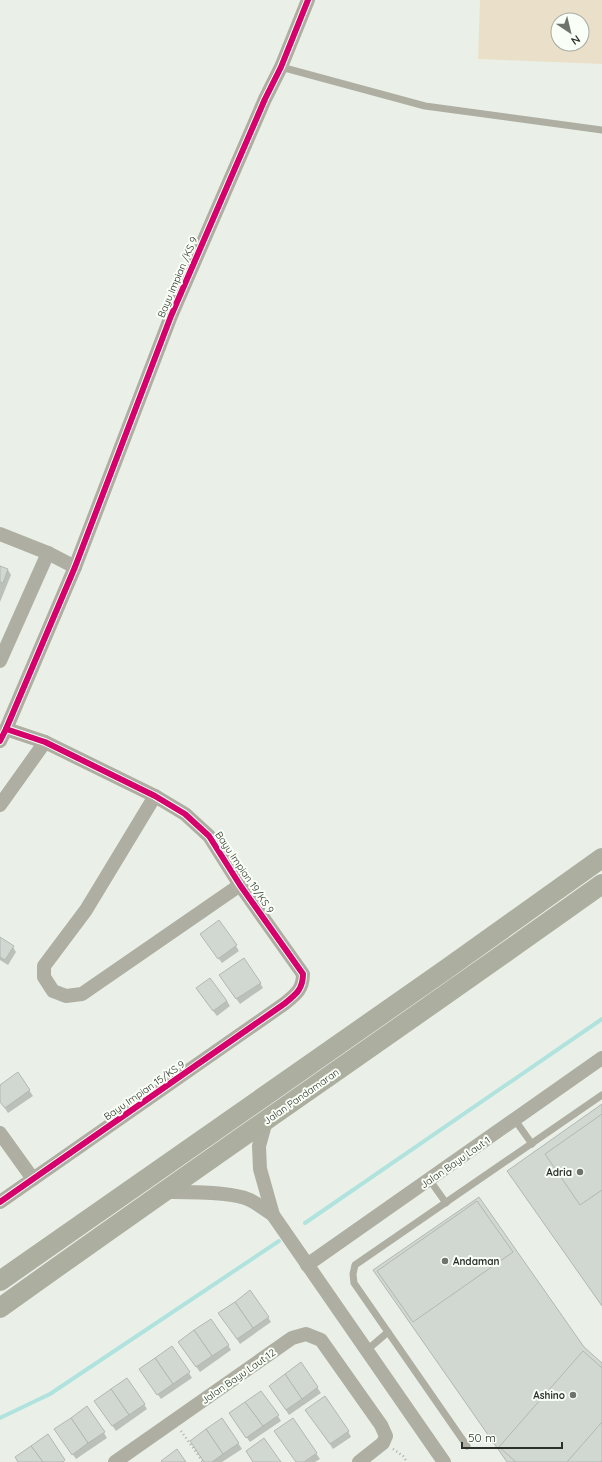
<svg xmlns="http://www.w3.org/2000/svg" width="602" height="1462" font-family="Quicksand,sans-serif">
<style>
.pitch{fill:#eae0ca;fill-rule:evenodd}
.shadow{fill:#0003}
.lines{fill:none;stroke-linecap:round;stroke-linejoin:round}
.stream{stroke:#b0e3de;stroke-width:4}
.building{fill:#d1d7d1;stroke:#b2b8b3}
.path{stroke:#aeafa6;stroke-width:2.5;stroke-dasharray:1 3;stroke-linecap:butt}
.service{stroke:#aeafa2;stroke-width:7}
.minor{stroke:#aeafa2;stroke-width:14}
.secondary{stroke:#acae9f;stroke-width:20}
.cycleway-casing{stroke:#f9fff6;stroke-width:8}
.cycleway{stroke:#d6006c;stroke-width:6}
.poi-dot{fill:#6e736c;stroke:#f9fff6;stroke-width:1.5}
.labels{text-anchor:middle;stroke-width:4;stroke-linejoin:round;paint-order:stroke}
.street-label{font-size:10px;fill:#2c302a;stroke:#f9fff6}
.poi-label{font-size:10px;font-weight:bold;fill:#2c302a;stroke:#f9fff6;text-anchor:end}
</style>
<rect width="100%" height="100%" fill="#eaf0e8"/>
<path class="pitch" d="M 480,0 L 602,0 L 602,64 L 478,59 ZM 558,20 L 582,20 L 582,44 L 558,44 Z"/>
<g class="shadow">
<polygon points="0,567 8,570 11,575 0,602"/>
<polygon points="0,938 13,947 16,952 8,965 0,960"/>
<polygon points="204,939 236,946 239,951 222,963"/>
<polygon points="223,980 260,983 263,988 240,1004"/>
<polygon points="200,994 227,1001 230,1006 217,1016"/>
<polygon points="18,1074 33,1096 8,1113 0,1101 0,1086"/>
<polygon points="602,1106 602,1306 515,1181"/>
<polygon points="374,1271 583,1348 602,1365 602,1462 507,1462 381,1281"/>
<polygon points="268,1317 271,1322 240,1344 223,1318"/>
<polygon points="228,1345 231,1350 200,1372 182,1347"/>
<polygon points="301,1364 321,1393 289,1415 273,1391"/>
<polygon points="189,1373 192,1378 161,1399 144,1375"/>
<polygon points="144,1404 147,1409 116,1431 99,1406"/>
<polygon points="310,1415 348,1431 351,1437 333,1449"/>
<polygon points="278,1416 281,1421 250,1442 233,1419"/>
<polygon points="222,1419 242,1449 222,1462 205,1462"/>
<polygon points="293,1420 320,1459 315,1462 296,1462"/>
<polygon points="104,1433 107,1438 76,1459 59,1434"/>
</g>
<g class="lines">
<g class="stream">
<polyline points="305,1223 602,1019"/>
<polyline points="0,1418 50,1394 279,1241"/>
</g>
</g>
<g class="building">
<polygon points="0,566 8,569 3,583 0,582"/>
<polygon points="219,920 237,945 218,959 200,934"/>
<polygon points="0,937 14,946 5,960 0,957"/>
<polygon points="244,958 261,983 236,999 219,975"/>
<polygon points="210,978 227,1001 213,1011 196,988"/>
<polygon points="18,1072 30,1090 5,1108 0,1102 0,1085"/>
<polygon points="602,1104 602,1306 507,1171"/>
<polygon points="602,1114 602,1190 580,1205 545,1154"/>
<polygon points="479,1197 584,1347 602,1363 602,1461 600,1462 507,1462 373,1270"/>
<polygon points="477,1201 513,1252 413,1322 377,1271"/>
<polygon points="250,1290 269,1317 253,1328 235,1302"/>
<polygon points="235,1302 253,1328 237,1339 218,1313"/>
<polygon points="211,1319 229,1345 212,1356 194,1330"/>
<polygon points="194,1330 212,1356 196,1367 178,1342"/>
<polygon points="172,1346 190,1372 173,1384 155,1358"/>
<polygon points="583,1351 602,1368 602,1422 567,1462 516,1462 499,1447"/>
<polygon points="155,1358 173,1384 157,1395 139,1369"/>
<polygon points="301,1362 318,1387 302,1399 285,1374"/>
<polygon points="285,1374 302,1399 286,1410 269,1386"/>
<polygon points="127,1378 145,1404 129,1415 111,1389"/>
<polygon points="111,1389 129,1415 112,1426 94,1401"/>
<polygon points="261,1391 279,1415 263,1426 245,1402"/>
<polygon points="325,1396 349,1431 330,1444 305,1410"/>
<polygon points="245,1402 263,1426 246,1438 229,1413"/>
<polygon points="87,1406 105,1432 88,1443 71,1418"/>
<polygon points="71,1418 88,1443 72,1455 54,1429"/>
<polygon points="222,1418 239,1443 223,1454 206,1429"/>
<polygon points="293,1418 317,1453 304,1462 296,1462 274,1431"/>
<polygon points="206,1429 223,1454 212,1462 204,1462 190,1441"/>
<polygon points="48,1434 65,1460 63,1462 43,1462 31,1446"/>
<polygon points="264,1438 281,1462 253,1462 246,1451"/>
<polygon points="31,1446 43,1462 18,1462 15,1457"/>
<polygon points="177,1449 186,1462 162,1462 161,1461"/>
</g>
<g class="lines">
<g class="path">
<polyline points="181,1431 203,1462"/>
<polyline points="393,1449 403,1456 407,1462"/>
</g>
<g class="service">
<polyline points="281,67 425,106 602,130"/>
<polyline points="515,1120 532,1144"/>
<polyline points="429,1179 446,1203"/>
<polyline points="367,1350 388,1332"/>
<polyline points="467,1446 354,1283 353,1274 355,1265 602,1095"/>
</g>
<g class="minor">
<polyline points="0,534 48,553 75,567"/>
<polyline points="0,661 48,553"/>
<polyline points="0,741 6,729 75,567 171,316 265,99 281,67 308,0"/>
<polyline points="155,796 86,910 44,966 44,977 53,991 66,996 82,994 240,885"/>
<polyline points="0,805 45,742"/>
<polyline points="266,1121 259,1146 260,1169 273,1215 444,1462"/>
<polyline points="0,1133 33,1179"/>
<path d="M 163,1192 C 185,1192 232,1191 250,1200 C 258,1204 266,1210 273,1215"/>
<path d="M 0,1202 L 284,1004 C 295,995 303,990 303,974 L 240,885 L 209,836 L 185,814 L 155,796 L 45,742 L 6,729"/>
<polyline points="307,1265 602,1058"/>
<polyline points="115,1462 292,1338 306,1334 321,1340 381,1425 386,1436 383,1443 359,1462"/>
</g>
<g class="secondary">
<polyline points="0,1281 445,970 602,858"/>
<path d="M 0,1308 C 199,1165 402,1027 602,884"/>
</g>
<g class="cycleway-casing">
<g id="cycleway">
<polyline points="0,741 6,729 75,567 171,316 265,99 281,67 308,0"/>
<path d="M 0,1202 L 284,1004 C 295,995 303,990 303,974 L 240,885 L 209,836 L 185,814 L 155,796 L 45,742 L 6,729"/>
</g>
</g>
<use href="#cycleway" class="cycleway"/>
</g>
<g class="poi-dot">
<circle cx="580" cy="1172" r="4"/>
<circle cx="445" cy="1261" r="4"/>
<circle cx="573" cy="1395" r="4"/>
</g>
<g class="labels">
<g class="street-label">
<text transform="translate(177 277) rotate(-67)" y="4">Bayu Impian /KS 9</text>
<text transform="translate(245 872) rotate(56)" y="4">Bayu Impian 19/KS 9</text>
<text transform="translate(144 1090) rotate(-35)" y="4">Bayu Impian 15/KS 9</text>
<text transform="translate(301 1096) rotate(-35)" y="4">Jalan Pandamaran</text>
<text transform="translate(455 1162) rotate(-35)" y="4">Jalan Bayu Laut 1</text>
<text transform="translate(238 1376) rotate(-35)" y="4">Jalan Bayu Laut 12</text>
</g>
<g class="poi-label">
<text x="572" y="1176">Adria</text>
<text x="453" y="1265" text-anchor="start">Andaman</text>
<text x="565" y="1399">Ashino</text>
</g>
</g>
<g transform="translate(570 32) rotate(145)"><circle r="19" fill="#f9fff6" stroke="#a7aca4"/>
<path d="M0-3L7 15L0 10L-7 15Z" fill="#6e736c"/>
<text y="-6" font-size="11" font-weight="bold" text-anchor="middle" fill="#2c302a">N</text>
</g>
<path d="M462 1442v6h100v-6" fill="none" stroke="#2c302a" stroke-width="2"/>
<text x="468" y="1442" font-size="12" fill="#2c302a" stroke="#f9fff6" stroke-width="3" paint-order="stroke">50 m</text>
</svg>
